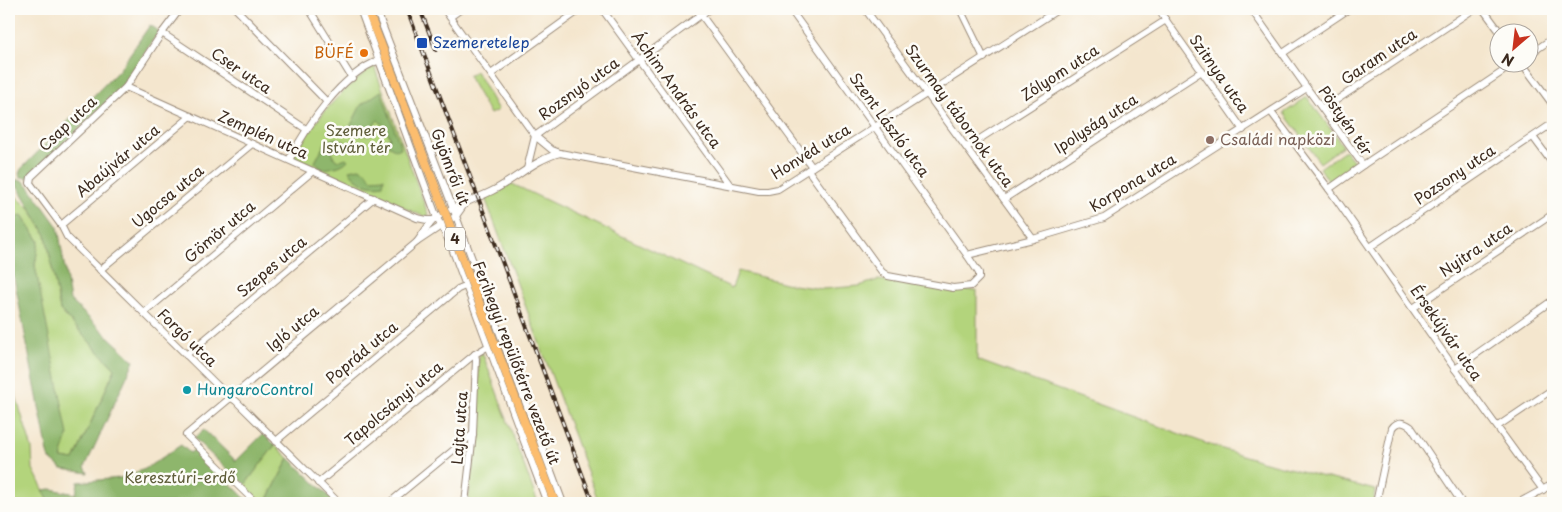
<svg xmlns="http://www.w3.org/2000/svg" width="1562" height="512" font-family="'Playpen Sans',sans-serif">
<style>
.green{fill:#b3d47c;stroke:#777f4d}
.forest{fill:#8eb66c;stroke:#647045}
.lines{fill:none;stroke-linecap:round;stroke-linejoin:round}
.minor-casing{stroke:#988876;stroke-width:8}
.major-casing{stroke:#988876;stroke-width:9}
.minor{stroke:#fff;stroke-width:6}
.major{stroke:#fcbd6e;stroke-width:8}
.rail-casing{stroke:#3b2a1e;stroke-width:4}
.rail{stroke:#fdfcf7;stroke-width:2;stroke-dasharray:5.5;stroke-linecap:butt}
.major-bridge-casing{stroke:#988876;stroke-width:9;stroke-linecap:butt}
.major-bridge{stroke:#fcbd6e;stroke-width:8}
.transit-dot{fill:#1a4fb4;stroke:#fdfcf7;stroke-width:2}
.food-dot{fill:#e8710a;stroke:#fdfcf7;stroke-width:2}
.education-dot{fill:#8d6e63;stroke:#fdfcf7;stroke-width:2}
.culture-dot{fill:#0f9aa8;stroke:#fdfcf7;stroke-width:2}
.labels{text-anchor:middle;stroke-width:5;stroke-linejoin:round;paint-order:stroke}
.shield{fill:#fdfcf7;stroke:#75695f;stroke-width:1}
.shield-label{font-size:14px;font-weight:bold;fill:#3b2a1e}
.transit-label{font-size:15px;fill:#164399;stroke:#fdfcf7;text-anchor:start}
.food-label{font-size:15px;fill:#c56008;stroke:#fdfcf7;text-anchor:end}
.street-label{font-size:15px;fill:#3b2a1e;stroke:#fdfcf7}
.park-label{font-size:15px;fill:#5f5d3a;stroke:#fdfcf7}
.education-label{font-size:15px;fill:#785e54;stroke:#fdfcf7;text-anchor:start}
.culture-label{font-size:15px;fill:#0d838f;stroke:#fdfcf7;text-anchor:start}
</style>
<rect width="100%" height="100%" fill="#fdfcf7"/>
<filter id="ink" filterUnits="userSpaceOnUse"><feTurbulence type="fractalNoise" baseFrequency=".02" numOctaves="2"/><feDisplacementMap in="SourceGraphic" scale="10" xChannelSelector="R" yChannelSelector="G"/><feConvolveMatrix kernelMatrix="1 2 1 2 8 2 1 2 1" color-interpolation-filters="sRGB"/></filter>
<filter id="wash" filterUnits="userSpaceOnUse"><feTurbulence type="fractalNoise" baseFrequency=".0096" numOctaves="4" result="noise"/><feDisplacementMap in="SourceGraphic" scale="20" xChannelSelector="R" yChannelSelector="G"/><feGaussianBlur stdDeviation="1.12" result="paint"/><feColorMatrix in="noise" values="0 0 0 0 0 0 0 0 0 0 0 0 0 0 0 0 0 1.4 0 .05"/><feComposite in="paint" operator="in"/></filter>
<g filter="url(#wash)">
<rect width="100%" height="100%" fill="#f4e6ce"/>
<g class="green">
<path d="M 374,66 L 428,214 L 427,218 L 292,158 C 315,120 338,92 374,66 Z"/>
<polygon points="476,71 498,110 490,114 468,76"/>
<polygon points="1307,97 1343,146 1320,163 1284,113"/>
<polygon points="1345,150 1355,163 1329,182 1320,168"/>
<polygon points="508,182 732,288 738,271 793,285 823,289 859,286 878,280 957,290 977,290 977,360 1213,446 1261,461 1375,490 1373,503 599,503 484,195"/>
<polygon points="9,191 30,208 46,235 60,310 115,369 74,460 61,458 35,265 39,241 22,215 9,220"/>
<polygon points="482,352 538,503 468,503 475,446 479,356"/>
<polygon points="9,373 32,449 33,469 50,503 9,503"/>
<polygon points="275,445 289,458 266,503 261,503 244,486"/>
</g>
<g class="forest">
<polygon points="150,25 159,31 123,86 28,178 21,177 19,174 21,169 119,70"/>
<polygon points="381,91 401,148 396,150 388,145 385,140 390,138 386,128 378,120 372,126 370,135 359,135 348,131 361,105"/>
<path d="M 337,138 L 345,142 L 342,147 L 332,151 L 334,158 L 338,161 L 346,158 L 348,160 C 342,167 331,168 321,169 L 315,162 L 326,141 Z"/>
<path d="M 359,168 L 367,172 L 371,179 L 384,178 L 383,185 C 371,188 355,182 349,170 Z"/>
<polygon points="14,180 22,180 28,185 58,227 70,300 134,361 85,467 88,473 62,469 49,458 9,252 9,220 22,215 39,241 35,265 68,435 61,458 74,460 115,369 60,310 46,235"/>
<polygon points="204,430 236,461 263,434 275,445 244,486 194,438"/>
<polygon points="181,445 190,453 195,449 250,503 50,503 43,490 51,489 76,494 78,482 120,478 145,469"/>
<polygon points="289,458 336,503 266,503"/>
</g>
</g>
<g filter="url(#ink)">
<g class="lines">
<g class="minor-casing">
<g id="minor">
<polyline points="180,9 162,33 126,87 31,177 30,183 61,225 67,237 225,393 236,401 339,503"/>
<polyline points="236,9 327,102"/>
<polyline points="309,9 352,78"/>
<polyline points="360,9 437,218 450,243 547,503"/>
<polyline points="376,9 453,208 563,503"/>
<polyline points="444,9 535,136 552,150 560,153"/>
<polyline points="602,9 730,185"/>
<polyline points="697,9 812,167"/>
<polyline points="790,9 967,255 979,273 979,278 971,286 953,288 888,276 882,272 808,170"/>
<polyline points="865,9 1033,239"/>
<polyline points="960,9 984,58"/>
<polyline points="1158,9 1243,130"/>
<polyline points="1251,9 1307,88"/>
<polyline points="1483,9 1500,32"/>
<polyline points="450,17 461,9"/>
<polyline points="162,33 306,129"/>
<polyline points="1283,53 1349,9"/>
<polyline points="1530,54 1553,38"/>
<polyline points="1521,62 1553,105"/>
<polyline points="491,74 581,9"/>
<polyline points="126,87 417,218 427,220 434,220"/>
<polyline points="1323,109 1474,9"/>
<polyline points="535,136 709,9"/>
<polyline points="1533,137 1553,164"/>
<polyline points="967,147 1166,20"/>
<path d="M 289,160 C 307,126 341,74 380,60"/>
<polyline points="1363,165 1517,62"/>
<polyline points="527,169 535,136"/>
<polyline points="1329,189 1455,369 1543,490"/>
<polyline points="1004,199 1202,71"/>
<polyline points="61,225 191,116"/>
<path d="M 417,242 C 423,234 428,224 436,218 C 453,206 474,200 492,191 C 516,179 534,160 560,153 L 759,191 L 768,191 L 778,189 L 1059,9"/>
<polyline points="1370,247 1553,123"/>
<polyline points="967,255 1033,239 1104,218 1307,88 1363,165 1329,189 1271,112"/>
<polyline points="100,270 252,144"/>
<polyline points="1413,308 1553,214"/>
<polyline points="144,313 313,171"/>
<polyline points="186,355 374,198"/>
<polyline points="1455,369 1553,300"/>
<polyline points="1498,426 1553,389"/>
<polyline points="276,441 458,289 465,286"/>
<polyline points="318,483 475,354 487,347"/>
<polyline points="256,503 186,435 417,242 456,216 466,202"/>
<polyline points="389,503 473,434"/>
<polyline points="465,503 473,434 476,359 475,354"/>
<path d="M 1376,503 L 1392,428 C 1398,420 1404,422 1411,427 L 1462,503"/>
<polyline points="1518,503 1553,484"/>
</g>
</g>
<g class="major-casing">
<g id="major">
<polyline points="367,9 386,57"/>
<polyline points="524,421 555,503"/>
</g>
</g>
<use href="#minor" class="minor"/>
<use href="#major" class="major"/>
<g class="rail-casing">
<g id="rail">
<polyline points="407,9 593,503"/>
<polyline points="420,9 436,50"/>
</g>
</g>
<use href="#rail" class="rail"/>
<g class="major-bridge-casing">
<polyline id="major-bridge" points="386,57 524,421"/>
</g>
<use href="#major-bridge" class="major-bridge"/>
</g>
</g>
<rect class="transit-dot" x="416" y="37" width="12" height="12" rx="2.5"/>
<circle class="food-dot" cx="364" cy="53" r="5"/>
<circle class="education-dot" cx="1210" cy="140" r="5"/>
<circle class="culture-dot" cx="187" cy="390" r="5"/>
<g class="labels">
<rect class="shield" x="445" y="227.5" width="20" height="23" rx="4"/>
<g class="shield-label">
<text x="455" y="244">4</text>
</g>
<g class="transit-label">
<text x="433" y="48">Szemeretelep</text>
</g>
<g class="food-label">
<text x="354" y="58">BÜFÉ</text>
</g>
<g class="street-label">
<text transform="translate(1379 57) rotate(-34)" y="5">Garam utca</text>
<text transform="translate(241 71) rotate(34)" y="5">Cser utca</text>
<text transform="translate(1060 73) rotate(-33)" y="5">Zólyom utca</text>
<text transform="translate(1219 74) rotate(55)" y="5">Szitnya utca</text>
<text transform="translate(579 89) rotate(-36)" y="5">Rozsnyó utca</text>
<text transform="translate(676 90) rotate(54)" y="5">Áchim András utca</text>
<text transform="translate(959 116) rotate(54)" y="5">Szurmay tábornok utca</text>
<text transform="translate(1345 121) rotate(55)" y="5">Pöstyén tér</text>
<text transform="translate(68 124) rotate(-43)" y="5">Csap utca</text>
<text transform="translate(1096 124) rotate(-33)" y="5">Ipolyság utca</text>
<text transform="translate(889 125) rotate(54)" y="5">Szent László utca</text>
<text transform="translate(263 135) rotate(24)" y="5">Zemplén utca</text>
<text transform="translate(811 152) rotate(-32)" y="5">Honvéd utca</text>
<text transform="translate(118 161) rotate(-40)" y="5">Abaújvár utca</text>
<text transform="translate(450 167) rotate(69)" y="5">Gyömrői út</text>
<text transform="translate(1455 175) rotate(-34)" y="5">Pozsony utca</text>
<text transform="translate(1133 183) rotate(-31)" y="5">Korpona utca</text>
<text transform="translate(168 197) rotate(-40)" y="5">Ugocsa utca</text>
<text transform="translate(220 232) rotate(-40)" y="5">Gömör utca</text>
<text transform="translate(1476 250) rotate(-34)" y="5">Nyitra utca</text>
<text transform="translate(272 267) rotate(-40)" y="5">Szepes utca</text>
<text transform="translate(293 329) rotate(-40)" y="5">Igló utca</text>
<text transform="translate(1446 333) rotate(55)" y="5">Érsekújvár utca</text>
<text transform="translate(187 338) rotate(44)" y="5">Forgó utca</text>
<text transform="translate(362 353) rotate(-40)" y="5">Poprád utca</text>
<text transform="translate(516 363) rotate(69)" y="5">Ferihegyi repülőtérre vezető út</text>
<text transform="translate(394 404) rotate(-40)" y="5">Tapolcsányi utca</text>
<text transform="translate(460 428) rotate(-86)" y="5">Lajta utca</text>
</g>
<g class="park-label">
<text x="356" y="136">Szemere<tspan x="356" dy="17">István tér</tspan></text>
<text x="180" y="483">Keresztúri-erdő</text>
</g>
<g class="education-label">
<text x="1220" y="145">Családi napközi</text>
</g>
<g class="culture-label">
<text x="197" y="395">HungaroControl</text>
</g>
</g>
<rect width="1562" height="512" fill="none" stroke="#fdfcf7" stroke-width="30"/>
<g transform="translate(1514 48) rotate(208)"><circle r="24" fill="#fdfcf7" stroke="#afa8a0"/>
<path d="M0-4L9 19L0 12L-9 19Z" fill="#c8321e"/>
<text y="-8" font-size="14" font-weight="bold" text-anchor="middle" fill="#3b2a1e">N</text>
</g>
</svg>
